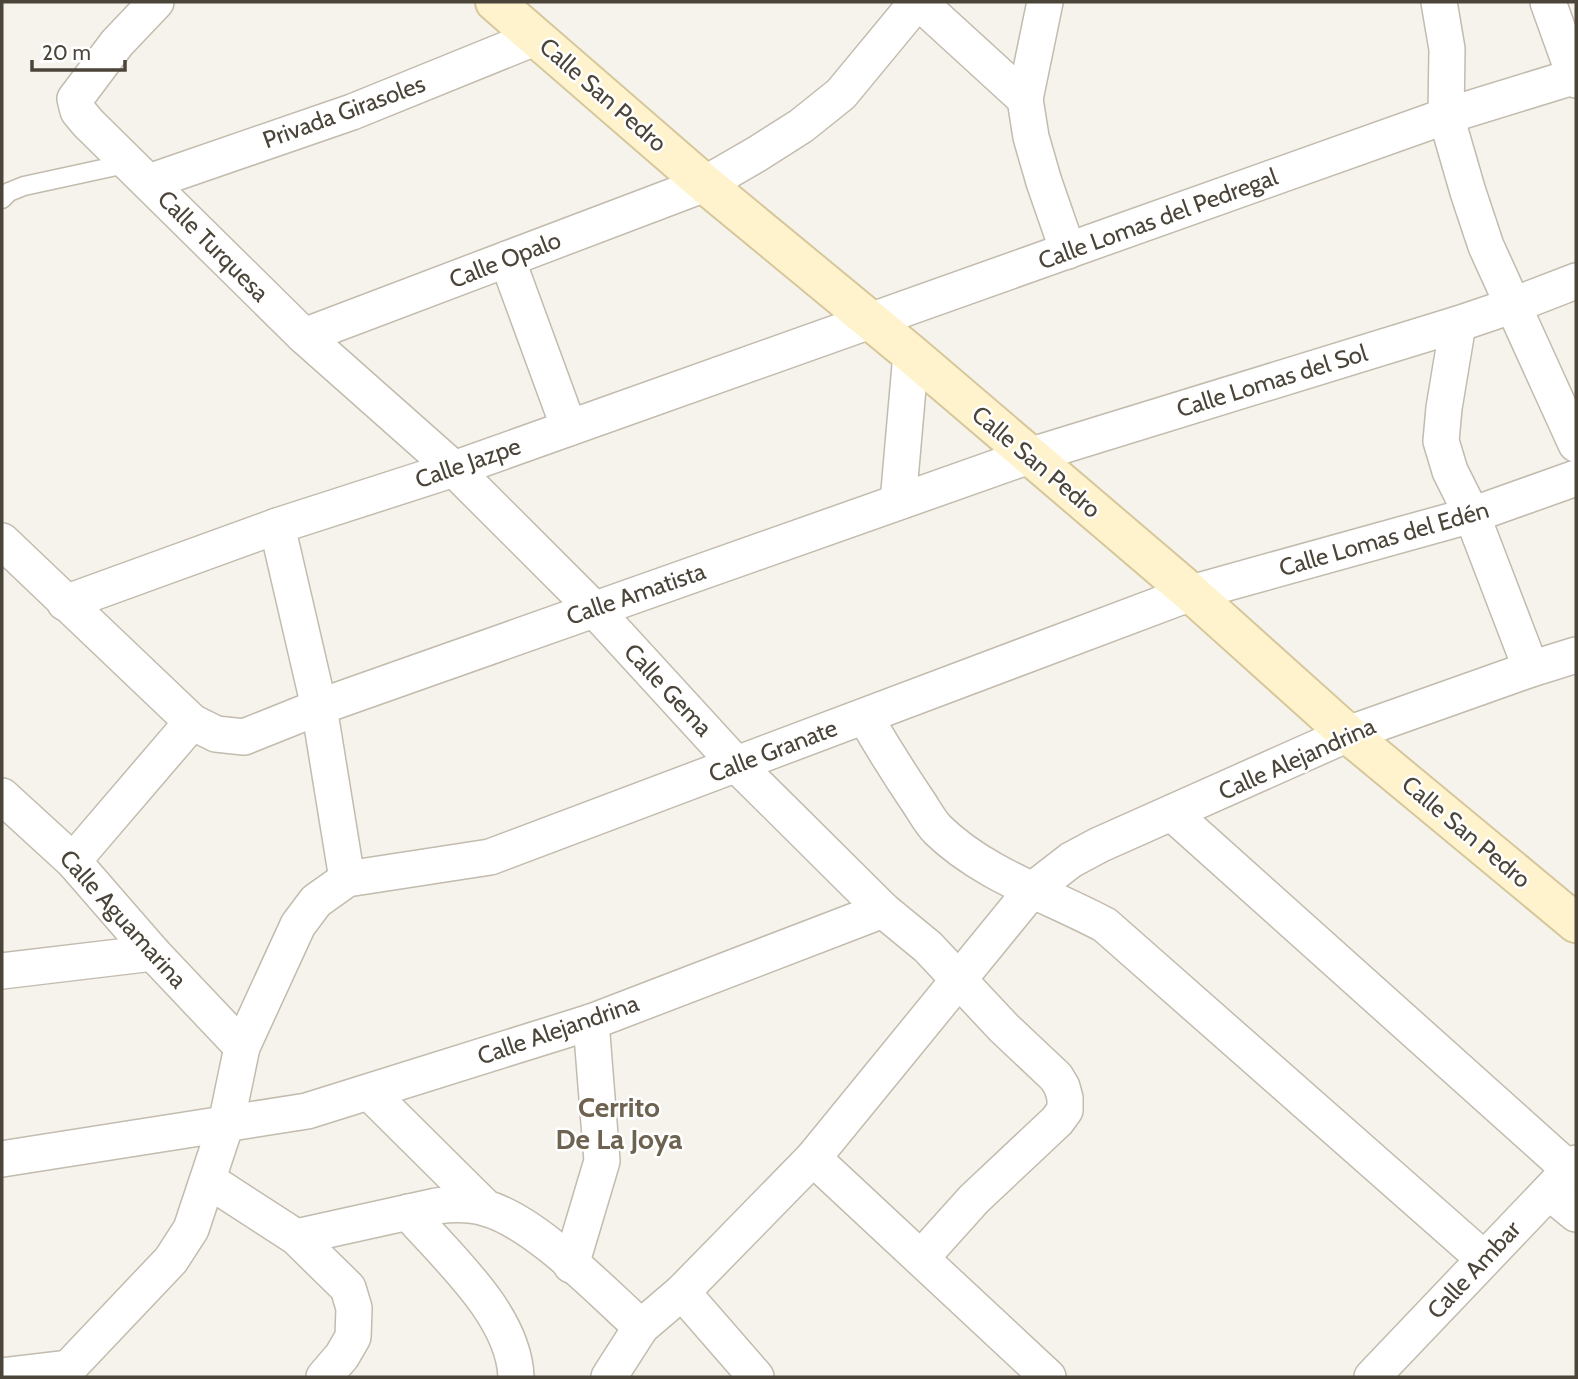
<svg xmlns="http://www.w3.org/2000/svg" width="1578" height="1379" font-family="Cabin,sans-serif">
<style>
.lines{fill:none;stroke-linecap:round;stroke-linejoin:round}
.lane-casing{stroke:#c2bbae;stroke-width:21}
.street-casing{stroke:#c2bbae;stroke-width:38}
.secondary-casing{stroke:#d6c79b;stroke-width:42}
.lane{stroke:#fff;stroke-width:18}
.street{stroke:#fff;stroke-width:35}
.secondary{stroke:#fff3cd;stroke-width:38}
.labels{text-anchor:middle;stroke-width:5;stroke-linejoin:round;paint-order:stroke}
.street-label{font-size:24px;fill:#4b4439;stroke:#fff}
.quarter-label{font-size:28px;font-weight:bold;fill:#6e6250;stroke:#fff}
</style>
<rect width="100%" height="100%" fill="#f6f3ec"/>
<g class="lines">
<g class="lane-casing">
<polyline id="lane" points="2,199 9,192 24,186 130,163"/>
</g>
<g class="street-casing">
<g id="street">
<polyline points="156,2 117,43 75,99 78,111 88,123 304,336 454,469 594,609 737,765 883,910 928,947 1004,1028 1056,1077 1062,1087 1065,1098 1065,1110 1057,1121 974,1199 921,1258"/>
<polyline points="919,2 1025,99 1031,137 1044,182 1068,251"/>
<polyline points="1439,2 1447,49 1446,116 1468,192 1486,246 1576,444"/>
<polyline points="1548,2 1576,80"/>
<polyline points="1025,99 1045,2"/>
<polyline points="149,182 352,112 537,37"/>
<polyline points="507,259 569,428"/>
<polyline points="1458,324 1444,408 1441,441 1450,471 1472,515 1531,669"/>
<polyline points="304,336 705,184 757,154 801,126 841,94 917,2"/>
<polyline points="898,502 911,354"/>
<polyline points="277,526 319,707 347,879"/>
<polyline points="2,541 192,722 216,734 244,737 319,707 1029,456 1458,324 1514,305 1576,281"/>
<polyline points="65,603 277,526 454,469 1446,116 1576,76"/>
<path d="M 865,717 C 882,746 900,775 919,803 C 925,812 930,822 938,830 C 984,875 1049,895 1105,925 L 1484,1259"/>
<polyline points="2,796 73,861 153,953 242,1047"/>
<polyline points="1173,814 1570,1170"/>
<polyline points="73,861 192,722"/>
<polyline points="2,971 153,953"/>
<polyline points="369,1092 486,1208"/>
<polyline points="813,1158 1048,1377"/>
<polyline points="2,1159 307,1111 591,1022 883,910"/>
<polyline points="208,1180 296,1237 348,1288 354,1308 353,1337 342,1356 324,1377"/>
<polyline points="1549,1192 1576,1214"/>
<path d="M 408,1212 C 447,1257 514,1315 516,1377"/>
<path d="M 296,1237 L 436,1206 C 453,1204 469,1203 485,1208 C 535,1221 602,1292 641,1327"/>
<polyline points="571,1265 602,1161 591,1022"/>
<polyline points="682,1292 756,1377"/>
<polyline points="2,1376 68,1368"/>
<polyline points="60,1377 171,1260 191,1229 226,1124 242,1047 298,925 316,901 347,879 490,857 1191,593 1472,515 1576,478"/>
<polyline points="609,1377 641,1327 682,1292 813,1158 1031,891 1071,860 1099,845 1348,734 1531,669 1576,655"/>
<polyline points="1372,1377 1576,1163"/>
</g>
</g>
<g class="secondary-casing">
<polyline id="secondary" points="495,2 705,184 911,354 1191,593 1348,734 1576,923"/>
</g>
<use href="#lane" class="lane"/>
<use href="#street" class="street"/>
<use href="#secondary" class="secondary"/>
</g>
<g class="labels">
<g class="street-label">
<text transform="translate(603 95) rotate(41)" y="8">Calle San Pedro</text>
<text transform="translate(344 112) rotate(-20)" y="8">Privada Girasoles</text>
<text transform="translate(1158 219) rotate(-20)" y="8">Calle Lomas del Pedregal</text>
<text transform="translate(213 246) rotate(45)" y="8">Calle Turquesa</text>
<text transform="translate(505 260) rotate(-21)" y="8">Calle Opalo</text>
<text transform="translate(1272 381) rotate(-17)" y="8">Calle Lomas del Sol</text>
<text transform="translate(1036 462) rotate(40)" y="8">Calle San Pedro</text>
<text transform="translate(468 463) rotate(-19)" y="8">Calle Jazpe</text>
<text transform="translate(1384 539) rotate(-16)" y="8">Calle Lomas del Edén</text>
<text transform="translate(636 594) rotate(-19)" y="8">Calle Amatista</text>
<text transform="translate(668 690) rotate(47)" y="8">Calle Gema</text>
<text transform="translate(773 751) rotate(-21)" y="8">Calle Granate</text>
<text transform="translate(1297 759) rotate(-24)" y="8">Calle Alejandrina</text>
<text transform="translate(1466 832) rotate(40)" y="8">Calle San Pedro</text>
<text transform="translate(123 919) rotate(48)" y="8">Calle Aguamarina</text>
<text transform="translate(558 1030) rotate(-19)" y="8">Calle Alejandrina</text>
<text transform="translate(1474 1270) rotate(-47)" y="8">Calle Ambar</text>
</g>
<g class="quarter-label">
<text x="619" y="1117">Cerrito<tspan x="619" dy="32">De La Joya</tspan></text>
</g>
</g>
<rect width="1578" height="1379" fill="none" stroke="#4b4439" stroke-width="7"/>
<path d="M32 60v10h93v-10" fill="none" stroke="#4b4439" stroke-width="3.5"/>
<text x="42" y="60" font-size="21" fill="#4b4439" stroke="#ffffff" stroke-width="5" paint-order="stroke">20 m</text>
</svg>
